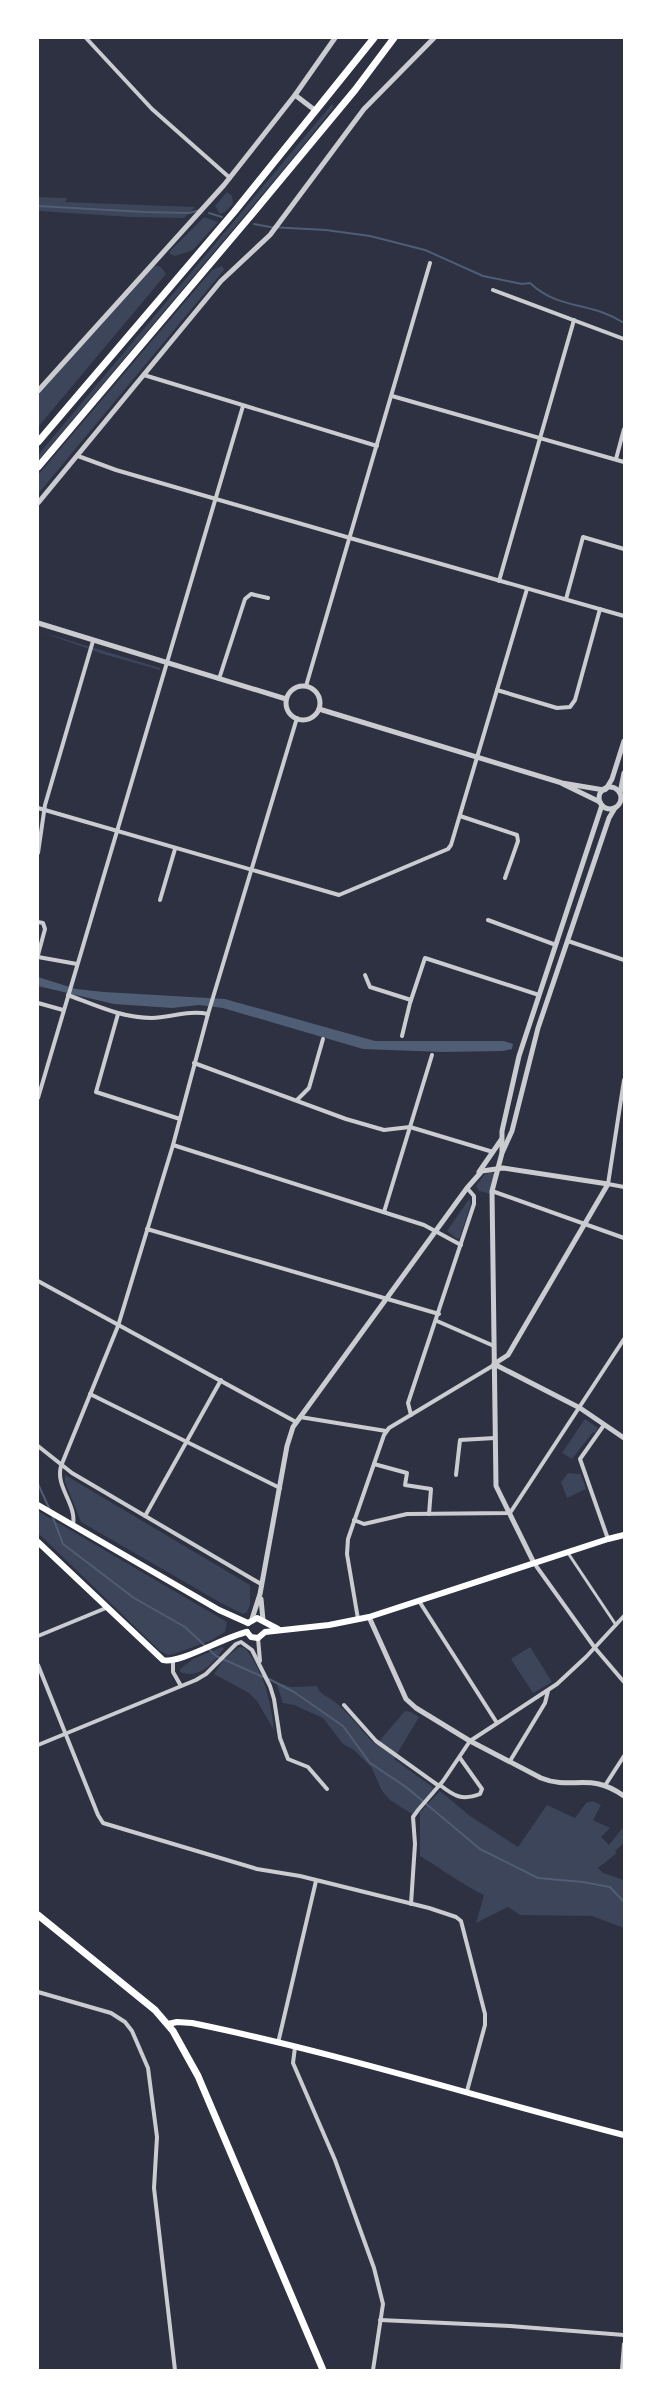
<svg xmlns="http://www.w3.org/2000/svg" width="662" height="2408" font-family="Lato,sans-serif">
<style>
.green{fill:#3c4559}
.water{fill:#4f5d75}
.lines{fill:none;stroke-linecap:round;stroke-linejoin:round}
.stream{stroke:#4f5d75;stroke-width:2}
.pedestrian{stroke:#caccd0;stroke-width:3}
.minor{stroke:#caccd0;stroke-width:4}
.tertiary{stroke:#caccd0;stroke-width:5}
.secondary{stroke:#fff;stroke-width:6}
.primary{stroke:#fff;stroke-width:7}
.trunk{stroke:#fff;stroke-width:7}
</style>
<rect width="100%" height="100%" fill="#2d3142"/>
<g class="green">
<polygon points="332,104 334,107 293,158 38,461 38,455"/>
<polygon points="227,192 232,196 233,204 225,212 220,214 215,206"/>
<polygon points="38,197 67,198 65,202 195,207 184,218 130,217 38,211"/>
<polygon points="204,217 218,222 193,250 175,256 170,254 170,251"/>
<polygon points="153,265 161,267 166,274 38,427 38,395"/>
<polygon points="222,266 224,270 38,494 38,475 212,270"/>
<polygon points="38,631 160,668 160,670 103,654"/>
<polygon points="491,1172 495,1174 491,1194 479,1191 476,1186 484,1175"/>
<polygon points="469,1199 471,1203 460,1238 457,1239 447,1231"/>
<polygon points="585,1419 598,1428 595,1433 593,1432 572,1459 562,1453"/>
<polygon points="568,1473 581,1474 586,1489 567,1498 561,1482"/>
<polygon points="65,1475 250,1585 250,1605 247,1612 243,1614 221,1603 81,1522 65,1482"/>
<polygon points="38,1511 227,1622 225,1632 212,1640 174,1654 168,1655 160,1651 38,1533"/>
<path d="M 222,1647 L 224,1648 C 214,1662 200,1680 180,1672 L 180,1669 L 193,1659 Z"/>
<path d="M 239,1647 L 245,1648 C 264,1672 271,1701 274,1730 L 257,1701 L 249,1693 L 214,1674 L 224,1659 Z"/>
<polygon points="530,1647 552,1682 533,1693 511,1659"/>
<path d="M 276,1682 L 291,1687 L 317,1686 C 320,1695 328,1696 335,1702 C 350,1714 361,1731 376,1745 L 405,1711 L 411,1712 L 419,1717 L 394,1759 L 434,1788 L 412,1814 L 390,1800 L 382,1791 L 372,1768 L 354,1750 L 343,1744 L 323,1718 L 294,1705 L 283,1703 Z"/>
<path d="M 440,1791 L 470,1816 L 518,1847 L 547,1805 L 575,1818 L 586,1803 L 593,1801 L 601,1805 L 593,1820 L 610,1828 L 601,1837 L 609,1845 L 624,1826 L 624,1843 L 615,1851 L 617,1853 L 598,1868 L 603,1873 L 624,1880 L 624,1928 L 592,1916 L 520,1915 L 508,1907 L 476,1923 L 484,1895 C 461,1884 442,1869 420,1856 L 420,1812 Z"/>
</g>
<polygon class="water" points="38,977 76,989 104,992 225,999 375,1041 504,1041 513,1044 512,1049 503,1051 443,1052 363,1049 223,1008 199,1005 172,1008 114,1004 38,986"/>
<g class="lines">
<g class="stream">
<polyline points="38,206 145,212 189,213 200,210"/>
<polyline points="209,213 222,217"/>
<path d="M 254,224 L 270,227 L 326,230 L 370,236 L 425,250 L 483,276 L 522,284 L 530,283 C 560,311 591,301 624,323"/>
<polyline points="38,1484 50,1510"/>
<polyline points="52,1515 63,1544 134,1598 185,1627 216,1656 263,1677"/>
<polyline points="269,1679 294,1692 343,1726 370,1763 406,1787 480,1849 538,1878 583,1882 610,1887 624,1902"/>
</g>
<polyline class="pedestrian" points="568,1553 616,1625"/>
<g class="minor">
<polyline points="86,38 152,109 230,178"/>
<polyline points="493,290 624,339"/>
<polyline points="144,375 377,446"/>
<polyline points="392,396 624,462"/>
<polyline points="78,456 116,470 350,538 624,616"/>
<polyline points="616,459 624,429"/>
<polyline points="499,581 574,320"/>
<polyline points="566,599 583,537 624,549"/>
<polyline points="219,679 245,599 251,594 268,598"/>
<polyline points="306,686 430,263"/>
<polyline points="497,690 557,708 570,707 575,700 600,609"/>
<polyline points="38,808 339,895 448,849 451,845 527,589"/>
<polyline points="460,816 517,835 518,841 505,878"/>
<polyline points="38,853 45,805 93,641"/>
<polyline points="160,900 175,849"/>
<polyline points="488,920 556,945"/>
<polyline points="38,922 43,923 45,929 38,955"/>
<polyline points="568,941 624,960"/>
<polyline points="38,957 77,964"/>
<polyline points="365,975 370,987 411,1000"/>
<path d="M 68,995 C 95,1005 122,1018 152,1018 C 171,1017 190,1010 208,1014"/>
<polyline points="38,1003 63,1010"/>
<polyline points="118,1014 96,1092 180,1119"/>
<polyline points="402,1036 410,1003 425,958 539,995"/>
<polyline points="194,1063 346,1119 384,1130 410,1127 493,1152"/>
<polyline points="624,1080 608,1184 624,1187"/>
<polyline points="38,1098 243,406"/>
<polyline points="297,1100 309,1088 323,1039"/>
<polyline points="173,1145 424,1225 461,1245"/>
<polyline points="492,1191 624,1238"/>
<polyline points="384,1212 432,1055"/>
<polyline points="147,1229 439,1314"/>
<polyline points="38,1281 296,1422"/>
<polyline points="437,1321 494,1346"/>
<polyline points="90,1394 280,1488"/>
<polyline points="411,1415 408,1403 474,1204 474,1196 467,1188"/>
<polyline points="300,1417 386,1431"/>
<polyline points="604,1425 580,1459 608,1539"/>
<polyline points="38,1446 72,1473 261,1584"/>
<polyline points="374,1464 407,1473 405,1485 431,1489 429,1514"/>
<polyline points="456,1475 460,1440 495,1438"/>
<polyline points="145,1516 221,1380"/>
<polyline points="354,1520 364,1524 407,1514 510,1513 624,1339"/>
<path d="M 73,1525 C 77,1504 55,1487 61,1466 L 118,1326 L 173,1145 L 208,1014 L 297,718"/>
<polyline points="534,1563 595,1648 624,1682"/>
<polyline points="419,1601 497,1723"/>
<polyline points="358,1619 347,1554 348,1539 384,1435 389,1428 494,1365"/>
<polyline points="38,1636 106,1608"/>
<polyline points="258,1638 260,1661"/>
<polyline points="173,1662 173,1672 181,1686"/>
<polyline points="38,1665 98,1815 103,1823 257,1869 300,1876 429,1908 456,1917 461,1921 485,2014 485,2025 467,2091"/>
<polyline points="344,1705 376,1741 439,1786"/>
<polyline points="38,1745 196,1680 206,1674 236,1644 241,1642 252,1650 270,1686 274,1699 280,1738 288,1759 308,1767 327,1789"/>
<polyline points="510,1761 545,1703 548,1691"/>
<polyline points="606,1784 624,1756"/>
<path d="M 440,1785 C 454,1796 462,1801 480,1794 L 482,1789 L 460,1758"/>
<polyline points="411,1904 415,1844 413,1817 418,1810 443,1781 470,1741 557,1684 586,1657 624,1616"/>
<polyline points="38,1992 111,2013 125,2022 132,2031 148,2068 157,2137 154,2188 175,2370"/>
<polyline points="278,2043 316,1881"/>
<polyline points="295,2047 293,2063 335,2160 374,2268 383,2304 373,2370"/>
<polyline points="380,2320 510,2326 624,2335"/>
<polyline points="622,2370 624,2344"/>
</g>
<g class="tertiary">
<polyline points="295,95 316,111"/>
<polyline points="38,391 224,185 295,95 335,38"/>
<polyline points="38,503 221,281 270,235 364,109 434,38"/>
<polyline points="38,623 286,699"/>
<circle cx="303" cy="703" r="17"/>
<polyline points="319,709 562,783 604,790"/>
<polyline points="563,784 600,802"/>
<circle cx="610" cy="798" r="11"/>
<polyline points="606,789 612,779 624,741"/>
<polyline points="620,793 624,773"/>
<polyline points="502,1152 502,1131 519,1056 602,805"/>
<polyline points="479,1172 501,1140"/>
<polyline points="534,1563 496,1486 492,1191 502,1153 512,1131 538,1028 609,818 615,808"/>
<polyline points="261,1599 263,1620"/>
<path d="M 369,1617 L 406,1699 L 416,1708 L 470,1741 L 541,1778 C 573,1791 589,1771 624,1796"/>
<polyline points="252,1619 260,1594 287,1446 293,1427 467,1188 482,1171 503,1168 608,1184 508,1355 494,1364 580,1408 624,1438"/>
</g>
<g class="secondary">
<polyline points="38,1505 219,1610 248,1623"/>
<path d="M 38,1542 L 163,1660 C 178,1665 226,1636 247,1632"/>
<polyline points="248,1623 257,1618 278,1629"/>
<polyline points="247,1632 251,1637 258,1638 265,1632 329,1625 369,1617 608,1539 624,1535"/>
<path d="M 168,2024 L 177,2022 L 192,2023 C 338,2053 480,2098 624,2135"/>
</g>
<polyline class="primary" points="38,1915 155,2010 173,2031 198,2076 323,2370"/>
<g class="trunk">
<polyline points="38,442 234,212 374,38"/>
<polyline points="38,467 253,213 355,90 394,38"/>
</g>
</g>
<rect width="662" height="2408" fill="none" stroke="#ffffff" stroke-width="78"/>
</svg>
